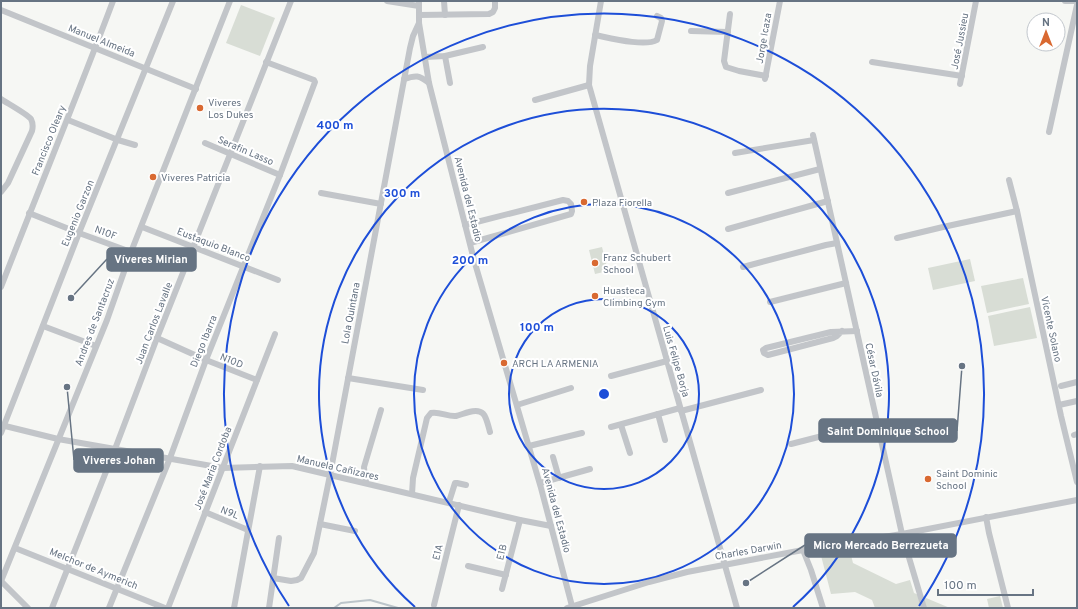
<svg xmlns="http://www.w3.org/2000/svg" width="1078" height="609" font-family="Overpass,sans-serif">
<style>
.green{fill:#d8ddd5}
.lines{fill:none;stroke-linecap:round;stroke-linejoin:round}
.stream{stroke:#bcc5ca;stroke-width:2}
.minor{stroke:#c2c5c9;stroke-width:6}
.ring{fill:none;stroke:#1d4ed8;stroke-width:2}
.poi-dot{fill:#d96931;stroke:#fff;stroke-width:1.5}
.labels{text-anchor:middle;stroke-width:4;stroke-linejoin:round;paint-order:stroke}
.street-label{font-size:10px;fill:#677483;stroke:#fff}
.poi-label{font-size:10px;fill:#677483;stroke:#fff;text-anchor:start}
.centre{fill:#1d4ed8;stroke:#fff;stroke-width:2}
.ring-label{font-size:12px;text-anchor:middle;font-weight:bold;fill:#1d4ed8;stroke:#fff;stroke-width:4;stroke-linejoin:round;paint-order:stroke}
.leader{fill:none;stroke:#677483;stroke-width:1.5}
.callout-dot{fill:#677483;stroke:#fff;stroke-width:1.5}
.callout{fill:#677483;stroke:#677483;stroke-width:1.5}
.callout-label{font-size:11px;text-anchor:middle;font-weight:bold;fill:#fff}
</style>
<rect width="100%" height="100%" fill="#f6f7f4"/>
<g class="green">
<polygon points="241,5 275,18 260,56 226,43"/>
<polygon points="602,247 608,271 595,274 589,250"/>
<polygon points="970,259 975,281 933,290 928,268"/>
<polygon points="1023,278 1029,304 987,313 981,286"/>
<polygon points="1030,307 1037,338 994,346 988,316"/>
<polygon points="819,548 850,551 853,563 896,584 910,580 914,593 950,608 875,608 872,600 855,592 831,594"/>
<polygon points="1000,596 1003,608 989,608 987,599"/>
</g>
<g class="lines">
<polyline class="stream" points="334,608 341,603 370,600 398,608"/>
<g class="minor">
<polyline points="387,1 419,6"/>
<polyline points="419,1 419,23 429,83 474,260 541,488 572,606"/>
<polyline points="444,1 445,15"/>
<polyline points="601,1 590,66 589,85 737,608"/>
<polyline points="1065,1 1074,1"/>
<polyline points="1,10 196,89"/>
<polyline points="730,14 724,61 726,67 739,71 766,76"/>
<polyline points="419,15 489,14 493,12 495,8 495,1"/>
<polyline points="691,31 728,32"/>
<path d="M 595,35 C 610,38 645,47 657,40 L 662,21 L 661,18 L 657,16"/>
<polyline points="445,56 450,83"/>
<polyline points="425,57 445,56 483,47"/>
<polyline points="872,62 962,76"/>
<path d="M 404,79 C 416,75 419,75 429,83"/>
<polyline points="765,79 780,1"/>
<polyline points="960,84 976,1"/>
<path d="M 1,99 C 7,103 27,114 31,119 C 33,123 33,127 32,131 L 8,183 L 1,192"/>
<polyline points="535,100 589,85"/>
<polyline points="68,120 118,140 135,145"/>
<polyline points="1049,132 1077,5"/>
<polyline points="813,135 902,534 924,608"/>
<polyline points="205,143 280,175"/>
<polyline points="735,153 814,140"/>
<polyline points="1009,180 1017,211 1061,416 1077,482"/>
<polyline points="321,193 381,204"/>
<polyline points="728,193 820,169"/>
<polyline points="29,213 79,233 131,252"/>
<polyline points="465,225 563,200 568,201 571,204 572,211 571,214 470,243"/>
<polyline points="142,227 278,280"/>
<polyline points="728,229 828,201"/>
<polyline points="897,238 943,227 1017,211"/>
<polyline points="743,267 826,245 837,243"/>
<path d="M 1,287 C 38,191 77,97 113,1"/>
<polyline points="770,302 846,283"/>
<polyline points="43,326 96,346"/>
<polyline points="842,331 837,336 833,338 768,355 764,353 763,350 766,348 831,332 857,331"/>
<polyline points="157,338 206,360 257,380"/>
<polyline points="611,376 667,361"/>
<polyline points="348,378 423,390"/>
<polyline points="1061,386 1077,382"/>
<polyline points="517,405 571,388"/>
<polyline points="1059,405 1077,401"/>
<polyline points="681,411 761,390"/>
<polyline points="658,414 665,440"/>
<polyline points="1,425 58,439 223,468 292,466 520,520 551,526"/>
<polyline points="621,425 630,453"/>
<polyline points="611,427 680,408"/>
<polyline points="1,433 79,233 173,1"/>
<polyline points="1074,435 1077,434"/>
<polyline points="791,444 877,422"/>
<polyline points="529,446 582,433"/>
<polyline points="553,457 559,478"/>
<path d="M 366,483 C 366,477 364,473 364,467 L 381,410"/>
<polyline points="540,483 590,469"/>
<path d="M 412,494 L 413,478 L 427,418 L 431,413 C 439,411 448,417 456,416 C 460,415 465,413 469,412 C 486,407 486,419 490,432"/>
<polyline points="449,502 455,483 457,483 466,485"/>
<polyline points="205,512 248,530"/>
<polyline points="986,517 989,533 1008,608"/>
<polyline points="320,524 355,531"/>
<polyline points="15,548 165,608"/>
<polyline points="803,550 811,570 823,608"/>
<polyline points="468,566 506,575"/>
<polyline points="273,578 291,581 297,580 301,578 314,553 330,475 410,48 413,36 419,23"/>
<polyline points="1,581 107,320 131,252 230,1"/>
<polyline points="1,581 28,608"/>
<polyline points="502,589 520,520"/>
<polyline points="434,605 459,505"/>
<polyline points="52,608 115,449 157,338 291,1"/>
<polyline points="109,608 170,458 206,360 280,175 315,82 314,80 266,62"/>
<polyline points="168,608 275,334"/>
<polyline points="234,608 260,466"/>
<polyline points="269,608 279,538"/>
<polyline points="567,608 649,582 687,572 803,550 902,534 1077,500"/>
</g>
</g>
<g class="ring">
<circle cx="604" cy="394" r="95"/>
<circle cx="604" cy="394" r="190"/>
<path d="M415 607A285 285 0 1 1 793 607"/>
<path d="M289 606A380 380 0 1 1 919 606"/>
</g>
<g class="poi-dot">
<circle cx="200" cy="108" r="4"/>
<circle cx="153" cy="177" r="4"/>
<circle cx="584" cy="202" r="4"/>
<circle cx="595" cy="263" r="4"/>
<circle cx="595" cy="296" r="4"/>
<circle cx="504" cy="363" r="4"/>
<circle cx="928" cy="479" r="4"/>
</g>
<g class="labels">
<g class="street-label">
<text transform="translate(763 38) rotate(-80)" y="4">Jorge Icaza</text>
<text transform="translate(102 40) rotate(22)" y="4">Manuel Almeida</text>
<text transform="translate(959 41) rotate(-79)" y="4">José Jussieu</text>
<text transform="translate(48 140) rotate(-68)" y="4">Francisco Oleary</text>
<text transform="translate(246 150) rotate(23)" y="4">Serafin Lasso</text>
<text transform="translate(469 199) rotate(76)" y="4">Avenida del Estadio</text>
<text transform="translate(77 213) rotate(-68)" y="4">Eugenio Garzon</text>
<text transform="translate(106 232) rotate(20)" y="4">N10F</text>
<text transform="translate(214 244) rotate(21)" y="4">Eustaquio Blanco</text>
<text transform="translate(350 313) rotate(-79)" y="4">Lola Quintana</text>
<text transform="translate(94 322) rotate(-69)" y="4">Andres de Santacruz</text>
<text transform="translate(153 323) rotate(-69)" y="4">Juan Carlos Lavalle</text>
<text transform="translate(1052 329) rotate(78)" y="4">Vicente Solano</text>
<text transform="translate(203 341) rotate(-68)" y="4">Diego Ibarra</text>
<text transform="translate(232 360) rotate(22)" y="4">N10D</text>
<text transform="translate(677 361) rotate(74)" y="4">Luis Felipe Borja</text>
<text transform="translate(875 370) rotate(78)" y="4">César Dávila</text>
<text transform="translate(338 467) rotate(13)" y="4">Manuela Cañizares</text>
<text transform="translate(212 468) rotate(-69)" y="4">José Maria Cordoba</text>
<text transform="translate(557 510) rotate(75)" y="4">Avenida del Estadio</text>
<text transform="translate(230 512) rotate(22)" y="4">N9L</text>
<text transform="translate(748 550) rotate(-10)" y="4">Charles Darwin</text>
<text transform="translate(437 552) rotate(-76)" y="4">E1A</text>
<text transform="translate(501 552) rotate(-76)" y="4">E1B</text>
<text transform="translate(94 568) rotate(22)" y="4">Melchor de Aymerich</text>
</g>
<g class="poi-label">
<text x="208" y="106">Viveres<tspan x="208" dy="12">Los Dukes</tspan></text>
<text x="161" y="181">Viveres Patricia</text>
<text x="592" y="206">Plaza Fiorella</text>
<text x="603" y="261">Franz Schubert<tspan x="603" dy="12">School</tspan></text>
<text x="603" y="294">Huasteca<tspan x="603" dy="12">Climbing Gym</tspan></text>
<text x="512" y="367">ARCH LA ARMENIA</text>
<text x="936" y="477">Saint Dominic<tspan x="936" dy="12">School</tspan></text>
</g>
</g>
<circle cx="604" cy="394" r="6" class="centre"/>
<g class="ring-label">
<text x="335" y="129">400 m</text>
<text x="402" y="197">300 m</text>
<text x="470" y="264">200 m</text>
<text x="537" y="331">100 m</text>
</g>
<path class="leader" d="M71 298L107 259M962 366L957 431M67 387L74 460M746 583L805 545"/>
<g class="callout-dot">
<circle cx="71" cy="298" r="4"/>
<circle cx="962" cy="366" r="4"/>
<circle cx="67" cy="387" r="4"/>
<circle cx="746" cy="583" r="4"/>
</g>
<g class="callout">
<rect x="107" y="248" width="89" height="23" rx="4"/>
<rect x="819" y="419" width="138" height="23" rx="4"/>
<rect x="74" y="449" width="89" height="23" rx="4"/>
<rect x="805" y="534" width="151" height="23" rx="4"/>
</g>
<g class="callout-label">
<text x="151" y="263">Víveres Mirian</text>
<text x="888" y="435">Saint Dominique School</text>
<text x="119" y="464">Viveres Johan</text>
<text x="881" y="549">Micro Mercado Berrezueta</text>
</g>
<rect width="1078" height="609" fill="none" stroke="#677483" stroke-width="4"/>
<g transform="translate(1046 32)"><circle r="19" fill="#ffffff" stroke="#c2c7cd"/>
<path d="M0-3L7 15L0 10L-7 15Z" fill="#d96931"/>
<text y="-6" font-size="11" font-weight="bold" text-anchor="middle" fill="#677483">N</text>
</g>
<path d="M938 589v6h95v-6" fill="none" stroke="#677483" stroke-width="2"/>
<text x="944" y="589" font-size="12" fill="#677483" stroke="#ffffff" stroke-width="3" paint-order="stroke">100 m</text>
</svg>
